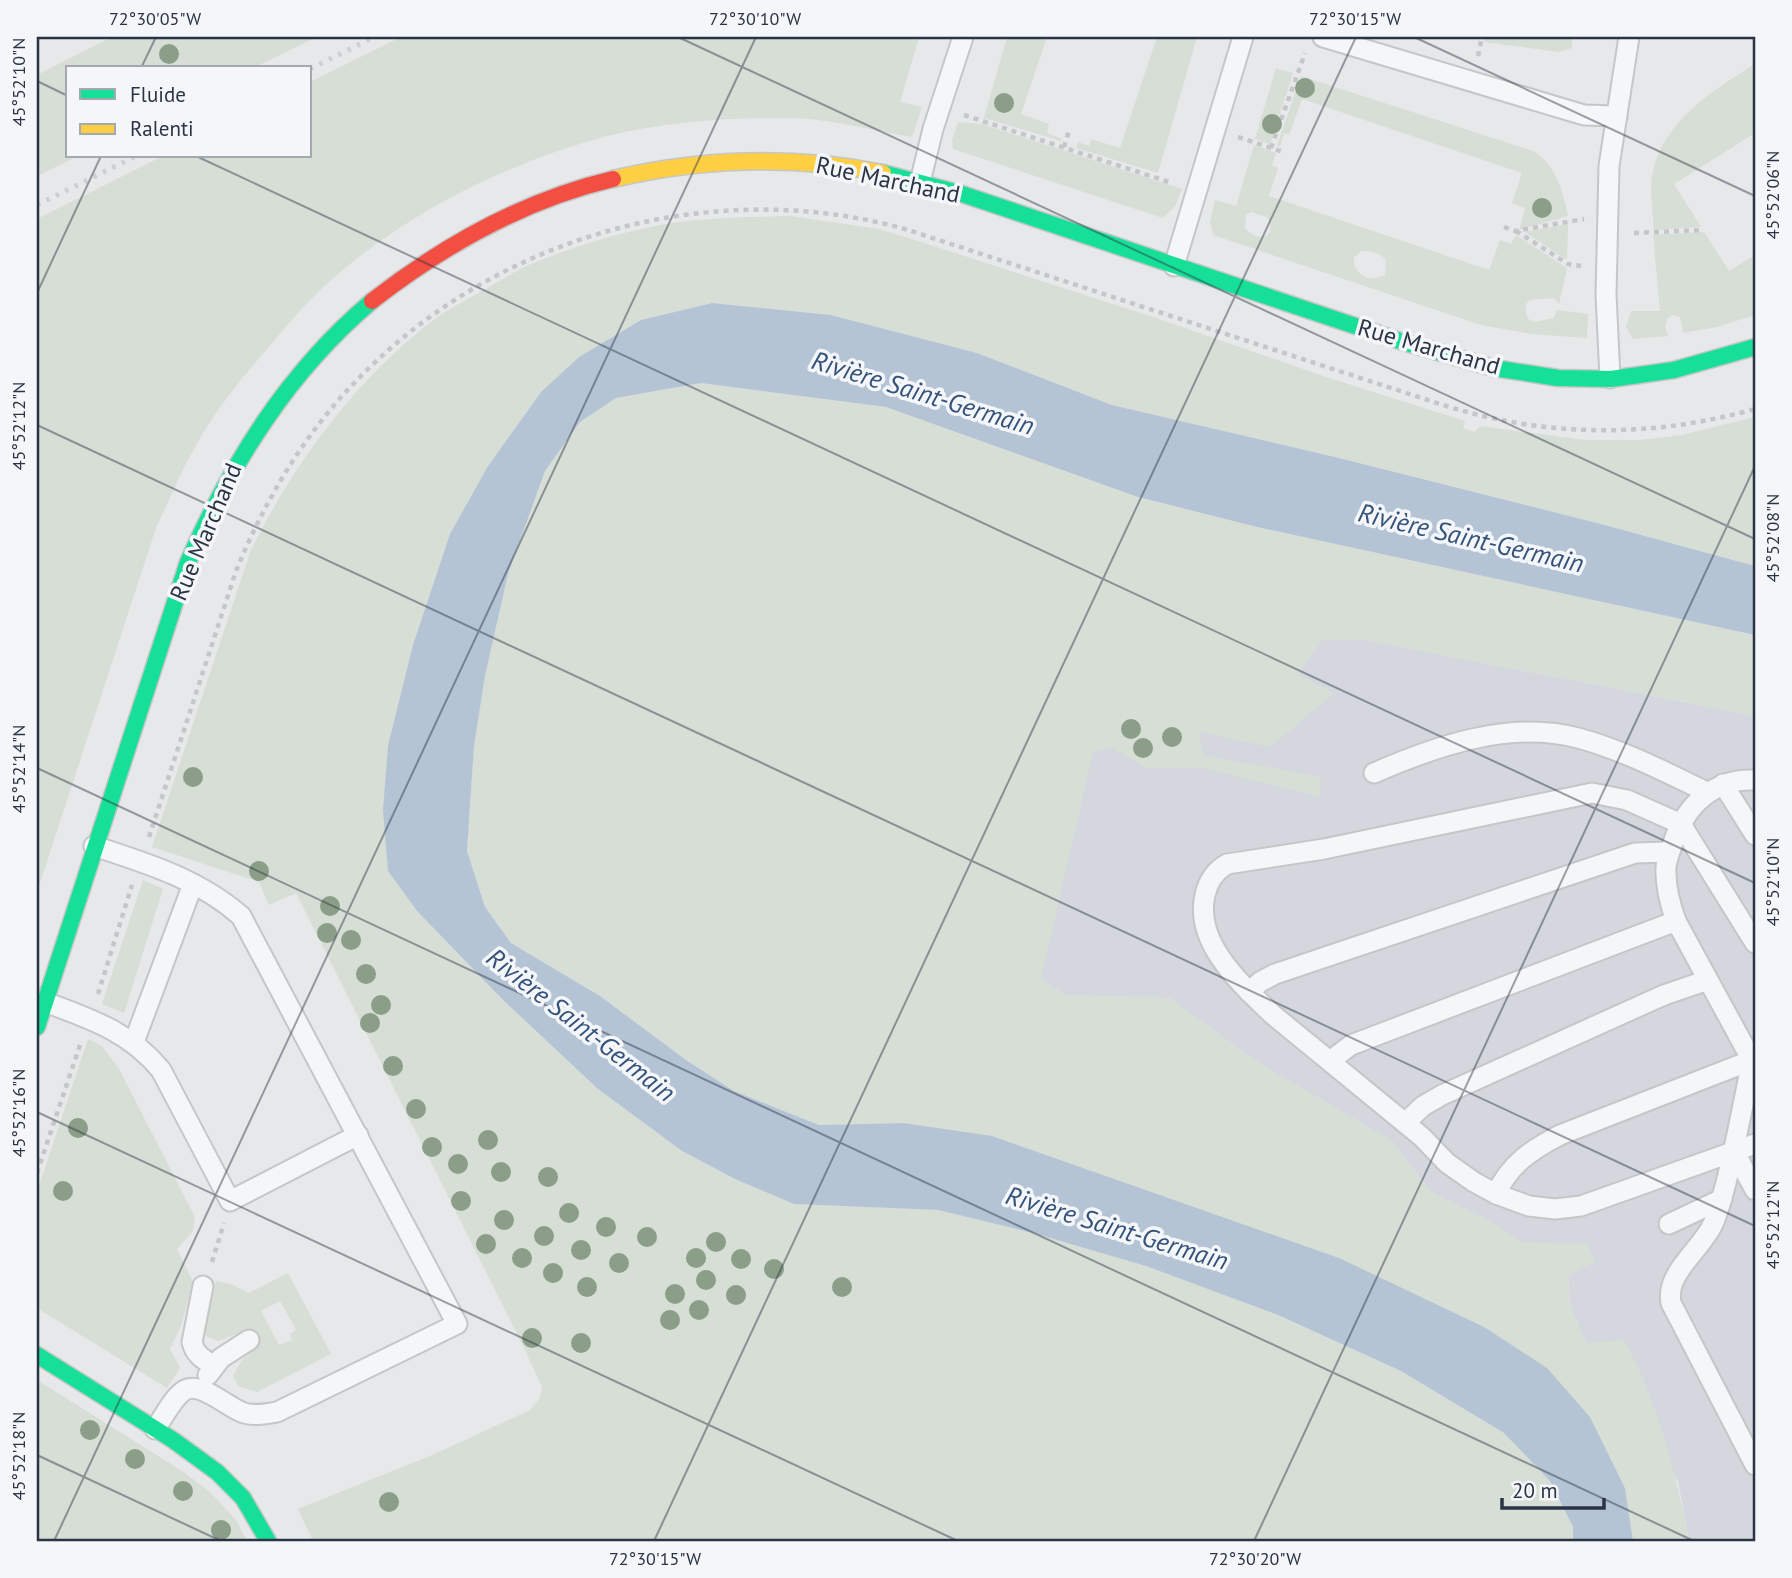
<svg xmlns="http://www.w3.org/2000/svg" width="1792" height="1578" font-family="'PT Sans',sans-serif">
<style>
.built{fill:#d4d7dd}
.green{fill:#d6ded6;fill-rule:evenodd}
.water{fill:#b4c4d5}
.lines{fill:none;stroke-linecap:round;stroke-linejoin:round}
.lane-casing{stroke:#c4c6c8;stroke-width:23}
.fast-casing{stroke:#c4c6c8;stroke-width:19}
.slow-casing{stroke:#c4c6c8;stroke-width:19}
.jam-casing{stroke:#c4c6c8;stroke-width:19}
.path{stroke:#c5c6ca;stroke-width:4.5;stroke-dasharray:5 5;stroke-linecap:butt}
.lane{stroke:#f5f6f7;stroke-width:19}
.fast{stroke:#16e098;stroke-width:16}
.slow{stroke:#ffcf43;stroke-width:16}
.jam{stroke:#f24e42;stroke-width:16}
.rail{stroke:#cecfd2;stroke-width:5;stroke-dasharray:3.5 7;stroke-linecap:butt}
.tree{fill:#8a9e88}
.ticks{fill:none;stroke:#2b3445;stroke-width:2;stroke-opacity:0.45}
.labels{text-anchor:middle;stroke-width:7;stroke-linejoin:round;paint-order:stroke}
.street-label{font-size:24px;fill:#2b3445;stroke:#f4f6f9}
.water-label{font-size:26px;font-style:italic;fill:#34527a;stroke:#f4f6f9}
.neatline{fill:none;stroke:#2b3445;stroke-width:2.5}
.ticks-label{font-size:18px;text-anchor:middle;fill:#2b3445}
</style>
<rect width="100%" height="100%" fill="#e6e8ea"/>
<polygon class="built" points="1322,640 1367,640 1755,716 1755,1541 1689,1541 1678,1481 1586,1343 1570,1305 1568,1275 1486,1219 1431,1192 1392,1141 1260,1064 1169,998 1064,995 1010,958 1098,709 1270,746 1333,693 1297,675"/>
<g class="green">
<polygon points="112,37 317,37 253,68 68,68 68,156 78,156 37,176 37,75"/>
<path d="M 401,37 L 919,37 L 900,102 L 922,107 L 912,137 C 871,130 828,118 786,118 C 728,117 664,122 607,136 C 507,163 410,211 332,279 C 308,300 287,325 267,349 C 241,379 214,412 195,447 C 180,473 169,501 156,528 L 37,892 L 37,219 L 163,156 L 310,156 L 310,82 Z"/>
<polygon points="1007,37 1047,37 1021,114 1049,124 1047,133 1062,139 1061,141 984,118"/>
<polygon points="1157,37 1197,37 1158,173 1076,148 1078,142 1089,146 1091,139 1120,148"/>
<polygon points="1485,37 1572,37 1572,48 1559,52 1484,42"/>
<path d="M 1755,64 L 1755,133 L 1674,184 L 1701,227 L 1654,230 C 1653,212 1649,189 1653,171 C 1665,119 1714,90 1755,64 Z"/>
<polygon points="1276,68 1293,73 1270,144 1255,139"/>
<path d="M 1301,76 L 1533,151 C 1556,165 1563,191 1568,216 L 1519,230 L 1525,208 L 1512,203 L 1522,173 L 1302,99 L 1289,135 L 1284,133 L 1280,147 L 1277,145 Z"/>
<polygon points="958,122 982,124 1182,189 1175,206 1163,218 953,149 952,140"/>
<path d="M 1254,145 L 1276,153 L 1272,165 L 1278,168 L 1269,196 L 1489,270 L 1500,240 L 1511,244 L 1516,235 L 1567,268 L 1559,304 L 1554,298 L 1530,300 L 1526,304 C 1524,330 1539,320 1554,318 L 1557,310 L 1588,314 L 1587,338 L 1532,334 L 1481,325 L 1213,235 L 1210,222 L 1215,200 L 1236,206 ZM 1251,212 L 1267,217 C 1279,238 1257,243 1245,228 L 1246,215 ZM 1361,251 C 1372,251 1379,252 1386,260 L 1385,275 C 1370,283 1353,275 1354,258 Z"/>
<path d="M 791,216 L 878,229 L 912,239 L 1153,317 L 1326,377 L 1465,421 L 1463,428 L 1475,432 L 1480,426 L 1586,440 L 1640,440 L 1682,435 L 1755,417 L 1755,566 L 1601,524 L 1335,457 L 1112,405 L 977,353 L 831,315 L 712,303 L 641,320 L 579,357 L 541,392 L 488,466 L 388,871 L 417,911 L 503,1000 L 598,1089 L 682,1151 L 735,1179 L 794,1204 L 938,1210 L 1033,1233 L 1147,1266 L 1278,1315 L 1401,1371 L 1504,1433 L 1550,1481 L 1573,1527 L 1573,1541 L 313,1541 L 298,1509 L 437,1453 L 530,1410 L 540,1398 L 542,1387 L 524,1348 L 296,893 L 269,905 L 259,882 L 152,847 L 251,550 C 295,461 359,375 439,316 C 452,307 467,300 480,292 C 497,283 514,271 531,264 C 578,245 630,229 679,222 C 716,217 754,217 791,216 Z"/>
<polygon points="1568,224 1567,260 1525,232"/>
<polygon points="1704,232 1729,271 1755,255 1755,315 1717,327 1683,333 1680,317 1673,315 1668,318 1665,326 1668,336 1633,339 1626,327 1631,311 1660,311 1653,235"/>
<path d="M 701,383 L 886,407 L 1138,497 L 1257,527 L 1755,635 L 1755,716 L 1367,640 L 1322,640 L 1297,675 L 1334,693 L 1270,747 L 1199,732 L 1203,755 L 1321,777 L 1320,797 L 1203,768 L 1147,768 L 1111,747 L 1093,753 L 1041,979 L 1064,995 L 1169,998 L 1260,1064 L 1392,1141 L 1431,1192 L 1486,1219 L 1521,1242 L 1587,1244 L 1596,1261 L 1568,1275 L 1570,1305 L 1586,1343 L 1624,1340 C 1658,1402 1676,1472 1689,1541 L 1633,1541 L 1625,1488 L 1590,1417 L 903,1123 L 819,1125 L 734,1091 L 686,1060 L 600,996 L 511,943 L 485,907 L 467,851 L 474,746 L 485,676 L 508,574 L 545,471 L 580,422 L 616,398 Z"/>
<polygon points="143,880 163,889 124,1013 102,1004"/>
<polygon points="88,1039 102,1046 119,1069 195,1217 193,1231 177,1249 193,1282 181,1326 170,1349 180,1368 167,1388 37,1308 37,1192"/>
<path d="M 288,1273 L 331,1354 L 257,1392 L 238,1386 L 233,1376 L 242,1360 L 259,1346 L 248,1330 L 218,1341 L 206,1336 L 203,1330 L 216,1281 L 231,1284 L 249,1293 ZM 280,1301 L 296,1330 L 290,1334 L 292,1340 L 279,1345 L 261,1311 Z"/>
<polygon points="37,1380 182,1471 209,1491 236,1520 247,1541 37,1541"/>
</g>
<polygon class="water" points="712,303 831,315 977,353 1112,405 1335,457 1601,524 1755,566 1755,635 1257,527 1138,497 886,407 701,383 616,398 580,422 545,471 508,574 485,676 474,746 467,851 485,907 511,943 600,996 686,1060 734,1091 819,1125 903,1123 992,1136 1339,1258 1484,1327 1547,1368 1590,1417 1625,1488 1633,1541 1573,1541 1573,1527 1550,1481 1504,1433 1401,1371 1278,1315 1146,1266 1033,1233 938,1210 794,1204 735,1179 682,1151 598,1089 503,1000 417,911 388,871 383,810 388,746 413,645 450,534 488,466 541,392 579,357 641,320"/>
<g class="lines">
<g class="lane-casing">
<g id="lane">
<polyline points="1323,37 1584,115 1617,116"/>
<polyline points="920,182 933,129 963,37"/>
<polyline points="1174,266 1243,37"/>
<polyline points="1610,378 1606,295 1609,166 1629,37"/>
<path d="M 1374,773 C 1436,746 1510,720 1578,738 C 1623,750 1665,772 1707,792"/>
<path d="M 1755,780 C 1715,778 1687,804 1674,840 C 1671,849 1667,858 1666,867 C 1665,885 1670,904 1676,921 L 1755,1066"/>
<polyline points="1723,784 1755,835"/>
<path d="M 94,846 C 146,863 199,879 241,916 L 457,1324 L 277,1412 C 266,1414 255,1416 244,1413 C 228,1408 201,1381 185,1390 C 173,1397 164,1417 155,1429"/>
<path d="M 1755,943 L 1681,824 L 1627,800 L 1592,793 L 1324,849 L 1227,864 C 1215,871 1208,881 1205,895 C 1194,943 1241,984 1272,1014 L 1422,1137 L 1447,1163 L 1474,1182 L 1496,1194 L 1529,1206 L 1555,1209 L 1581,1206 L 1755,1144"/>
<polyline points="1249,992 1260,982 1275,974 1635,853 1669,852"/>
<path d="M 45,1002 C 90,1019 129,1031 161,1070 L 230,1201 L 358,1135"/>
<polyline points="134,1042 193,884"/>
<path d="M 1752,1060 C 1744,1101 1736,1142 1726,1183 C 1722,1197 1719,1211 1713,1224 C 1701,1250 1665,1273 1671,1303 L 1755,1465"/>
<polyline points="1330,1061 1351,1045 1676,921"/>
<polyline points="1405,1123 1423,1106 1442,1095 1664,995 1708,980"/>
<polyline points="1734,1151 1755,1190"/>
<path d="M 1496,1194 C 1510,1164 1531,1150 1560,1135 L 1752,1060"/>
<polyline points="1669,1224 1722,1199"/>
<path d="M 203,1286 L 192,1342 C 195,1355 203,1359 213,1365"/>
<polyline points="208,1375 221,1358 249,1340"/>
</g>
</g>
<g class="fast-casing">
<g id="fast">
<polyline points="883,173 962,194 1400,341 1494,368 1558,378 1611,379 1674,370 1755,347"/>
<path d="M 37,1027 L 188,562 C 232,462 288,372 372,301"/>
<polyline points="37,1355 173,1440 217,1472 243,1498 268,1541"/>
</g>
</g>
<g class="slow-casing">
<path id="slow" d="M 613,179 C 703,158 792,155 883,173"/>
</g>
<g class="jam-casing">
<path id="jam" d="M 372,301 C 444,245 524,200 613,179"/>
</g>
<g class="path">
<polyline points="1478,56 1482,37"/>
<polyline points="964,115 1172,183"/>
<polyline points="1238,137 1283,152"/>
<polyline points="1064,147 1069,131"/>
<polyline points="1271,148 1305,53"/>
<polyline points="1504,227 1515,231 1584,219"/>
<polyline points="1516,231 1568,264 1581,266"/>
<polyline points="1634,233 1703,230"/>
<path d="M 149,837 L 236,571 C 259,515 288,462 326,415 C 463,246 696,171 905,229 L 1443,405 C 1548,438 1650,438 1755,409"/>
<polyline points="98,994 132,885"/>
<polyline points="37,1173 80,1045"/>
<polyline points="212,1262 224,1223"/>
</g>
<use href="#lane" class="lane"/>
<use href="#fast" class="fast"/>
<use href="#slow" class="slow"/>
<use href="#jam" class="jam"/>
<g class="rail">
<polyline points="310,69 374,37"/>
<polyline points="37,205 136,156"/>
</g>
</g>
<g class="tree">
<circle cx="169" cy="54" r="10"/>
<circle cx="1305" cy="88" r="10"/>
<circle cx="1004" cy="103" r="10"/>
<circle cx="1272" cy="124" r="10"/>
<circle cx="1542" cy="208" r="10"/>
<circle cx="1131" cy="729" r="10"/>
<circle cx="1172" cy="737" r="10"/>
<circle cx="1143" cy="748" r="10"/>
<circle cx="193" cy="777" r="10"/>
<circle cx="259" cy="871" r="10"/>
<circle cx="330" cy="906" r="10"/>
<circle cx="327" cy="933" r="10"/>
<circle cx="351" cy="940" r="10"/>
<circle cx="366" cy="974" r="10"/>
<circle cx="381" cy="1005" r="10"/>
<circle cx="370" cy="1023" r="10"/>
<circle cx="393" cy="1066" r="10"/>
<circle cx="416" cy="1109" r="10"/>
<circle cx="78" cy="1128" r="10"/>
<circle cx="488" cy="1140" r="10"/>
<circle cx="432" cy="1147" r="10"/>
<circle cx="458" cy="1164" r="10"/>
<circle cx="501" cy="1172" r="10"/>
<circle cx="548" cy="1177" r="10"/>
<circle cx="63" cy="1191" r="10"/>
<circle cx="461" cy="1201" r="10"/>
<circle cx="569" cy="1213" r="10"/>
<circle cx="504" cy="1220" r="10"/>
<circle cx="606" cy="1227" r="10"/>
<circle cx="544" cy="1236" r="10"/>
<circle cx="647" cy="1237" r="10"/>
<circle cx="716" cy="1242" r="10"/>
<circle cx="486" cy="1244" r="10"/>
<circle cx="581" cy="1250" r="10"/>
<circle cx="522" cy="1258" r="10"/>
<circle cx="696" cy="1258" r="10"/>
<circle cx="741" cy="1259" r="10"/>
<circle cx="619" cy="1263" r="10"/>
<circle cx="774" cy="1269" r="10"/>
<circle cx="553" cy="1273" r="10"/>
<circle cx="706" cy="1280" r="10"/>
<circle cx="587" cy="1287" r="10"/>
<circle cx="842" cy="1287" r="10"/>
<circle cx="675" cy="1294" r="10"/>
<circle cx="736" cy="1295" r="10"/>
<circle cx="699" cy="1310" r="10"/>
<circle cx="670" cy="1320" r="10"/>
<circle cx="532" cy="1338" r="10"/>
<circle cx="581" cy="1343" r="10"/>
<circle cx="90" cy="1430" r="10"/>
<circle cx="135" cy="1459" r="10"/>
<circle cx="183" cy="1491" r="10"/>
<circle cx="389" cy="1502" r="10"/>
<circle cx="221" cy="1530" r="10"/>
</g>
<path class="ticks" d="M 678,37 L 1755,539M 1414,37 L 1755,196M 141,68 L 156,37M 37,81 L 68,96M 196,156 L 1755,883M 37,293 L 101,156M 37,425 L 1755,1226M 37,768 L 1694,1541M 37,1112 L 958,1541M 37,1455 L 221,1541M 54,1541 L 756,37M 654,1541 L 1356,37M 1254,1541 L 1755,466"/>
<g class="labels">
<g class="street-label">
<text transform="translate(888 180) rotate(12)" y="8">Rue Marchand</text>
<text transform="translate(1429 347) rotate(16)" y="8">Rue Marchand</text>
<text transform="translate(206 532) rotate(-67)" y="8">Rue Marchand</text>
</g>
<g class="water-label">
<text transform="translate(923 393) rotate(17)" y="9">Rivière Saint-Germain</text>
<text transform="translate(1471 538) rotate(13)" y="9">Rivière Saint-Germain</text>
<text transform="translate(581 1025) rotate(38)" y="9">Rivière Saint-Germain</text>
<text transform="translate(1117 1228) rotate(17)" y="9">Rivière Saint-Germain</text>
</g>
</g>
<rect width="1792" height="1578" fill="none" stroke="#f4f6f9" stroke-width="77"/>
<rect x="66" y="66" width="245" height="91" fill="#f4f6f9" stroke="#a4a8b1" stroke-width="2"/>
<rect x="80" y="89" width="35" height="10" fill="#16e098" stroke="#a4a8b1" stroke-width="2"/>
<text x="130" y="102" font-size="21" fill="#2b3445">Fluide</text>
<rect x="80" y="124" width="35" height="10" fill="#ffcf43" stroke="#a4a8b1" stroke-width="2"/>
<text x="130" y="136" font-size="21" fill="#2b3445">Ralenti</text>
<path d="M1502 1498v10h102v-10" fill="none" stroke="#2b3445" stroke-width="3.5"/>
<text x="1512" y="1498" font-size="21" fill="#2b3445" stroke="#f4f6f9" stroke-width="5" paint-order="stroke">20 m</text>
<rect x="38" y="38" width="1716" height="1502" class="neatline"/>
<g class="ticks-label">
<text x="155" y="25">72°30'05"W</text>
<text x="755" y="25">72°30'10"W</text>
<text x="1355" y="25">72°30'15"W</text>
<text transform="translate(19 82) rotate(-90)" y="6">45°52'10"N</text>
<text transform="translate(1773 195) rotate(-90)" y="6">45°52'06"N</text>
<text transform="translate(19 426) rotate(-90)" y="6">45°52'12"N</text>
<text transform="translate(1773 538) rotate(-90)" y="6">45°52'08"N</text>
<text transform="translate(19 769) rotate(-90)" y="6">45°52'14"N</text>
<text transform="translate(1773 882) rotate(-90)" y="6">45°52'10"N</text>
<text transform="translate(19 1113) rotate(-90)" y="6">45°52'16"N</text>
<text transform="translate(1773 1225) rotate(-90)" y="6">45°52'12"N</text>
<text transform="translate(19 1456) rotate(-90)" y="6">45°52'18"N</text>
<text x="655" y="1565">72°30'15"W</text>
<text x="1255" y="1565">72°30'20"W</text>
</g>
</svg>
